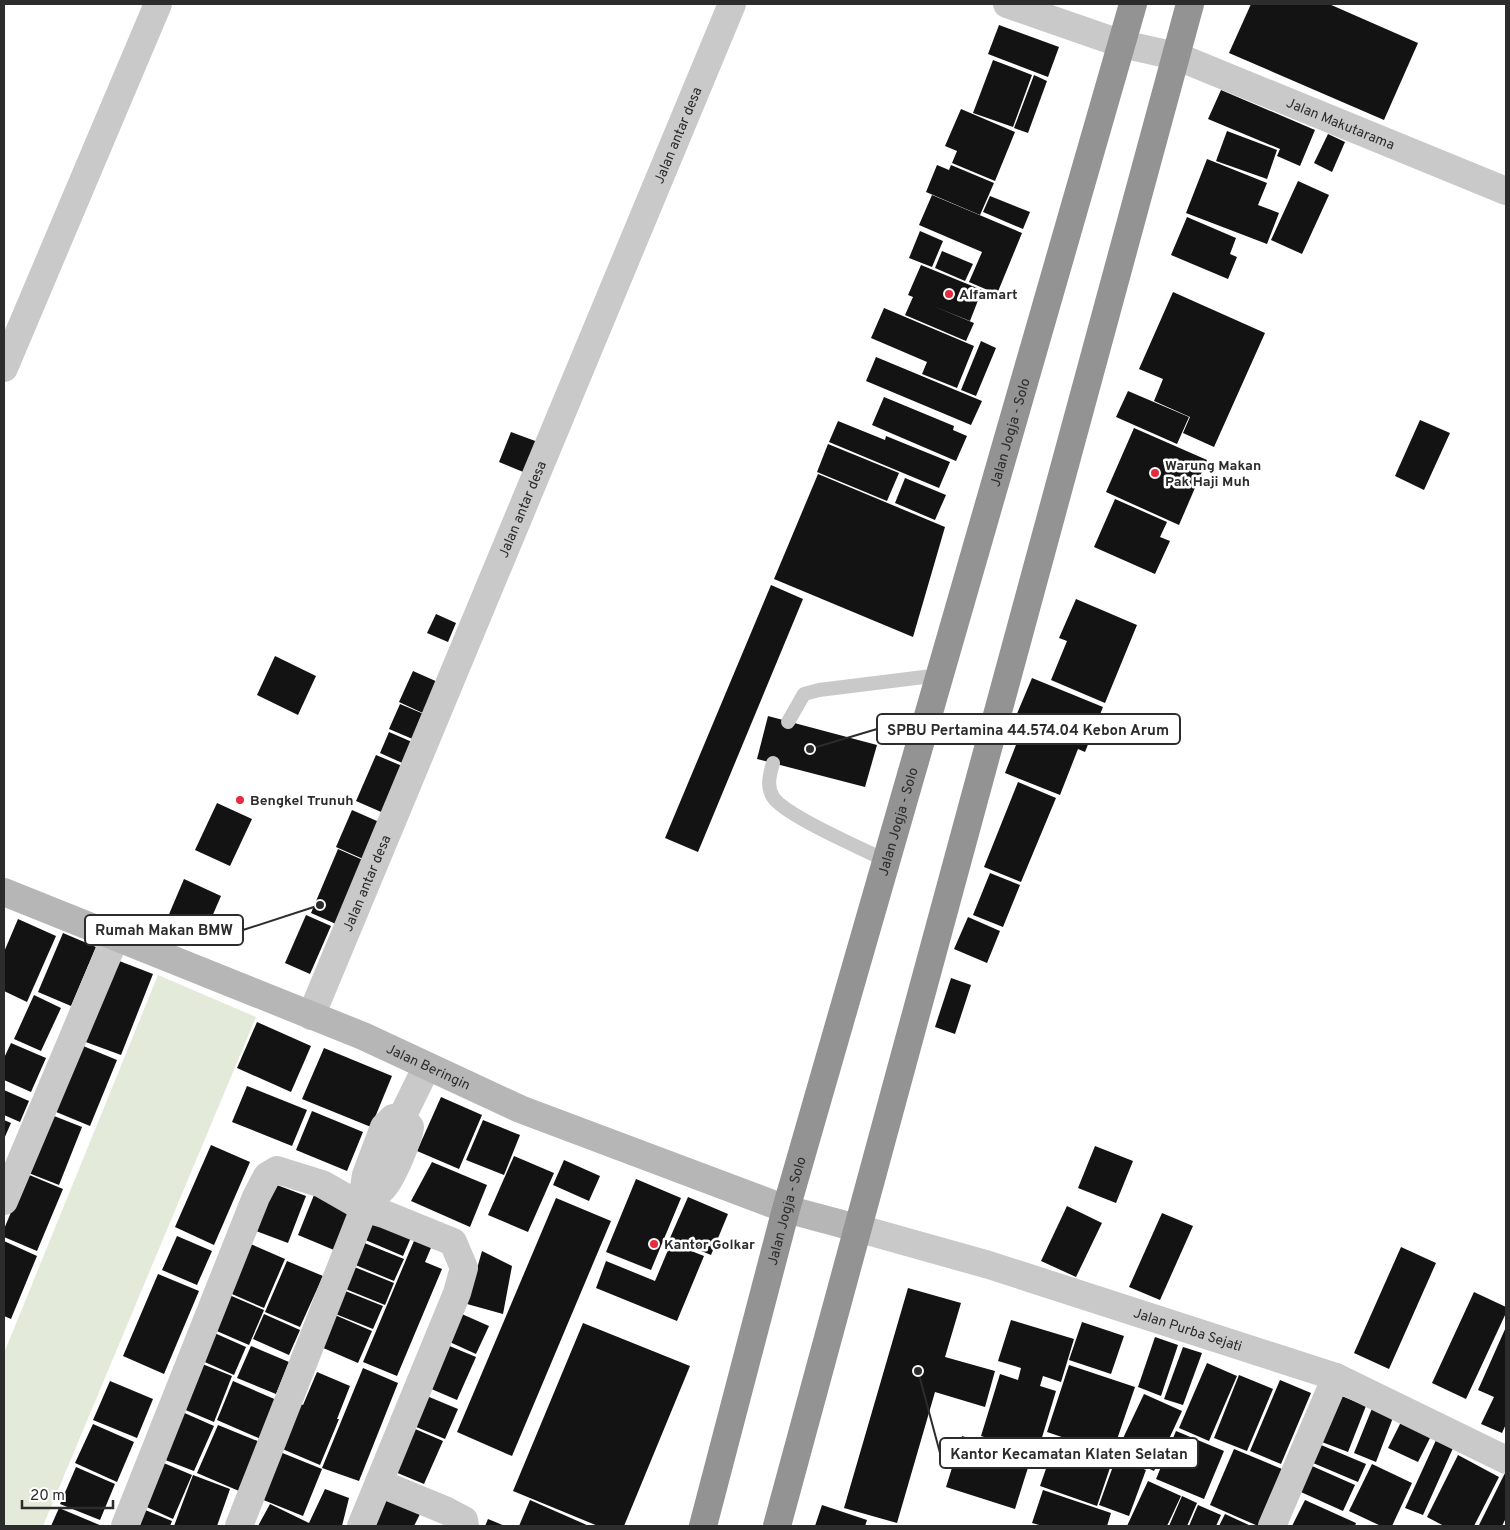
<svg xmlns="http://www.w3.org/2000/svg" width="1510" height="1530" font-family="Overpass,sans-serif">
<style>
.grass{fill:#e3ead9}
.building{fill:#131313}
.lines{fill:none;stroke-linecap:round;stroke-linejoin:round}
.lane{stroke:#c9c9c9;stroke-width:14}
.street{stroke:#c9c9c9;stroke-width:28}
.secondary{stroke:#b6b6b6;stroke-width:28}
.highway{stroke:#939393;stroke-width:28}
.poi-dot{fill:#e62b3e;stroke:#fff;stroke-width:2}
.labels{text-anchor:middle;stroke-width:5;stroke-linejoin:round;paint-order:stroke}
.street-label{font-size:14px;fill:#2c2c2c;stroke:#fff}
.poi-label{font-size:14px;font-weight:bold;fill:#2c2c2c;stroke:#fff;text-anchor:start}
.leader{fill:none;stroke:#2c2c2c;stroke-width:2}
.callout-dot{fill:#2c2c2c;stroke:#fff;stroke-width:2}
.callout{fill:#fff;stroke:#2c2c2c;stroke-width:2}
.callout-label{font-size:15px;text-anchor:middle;font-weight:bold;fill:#2c2c2c}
</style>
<rect width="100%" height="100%" fill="#fff"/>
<polygon class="grass" points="158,975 256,1017 43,1526 4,1526 4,1353"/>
<g class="building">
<polygon points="1251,4 1329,4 1418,43 1384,120 1229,53"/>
<polygon points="999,25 1059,47 1048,77 988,54"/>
<polygon points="993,60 1032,75 1013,127 973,113"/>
<polygon points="1034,75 1047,81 1028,133 1014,128"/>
<polygon points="1221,90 1315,130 1300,166 1277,156 1280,149 1208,119"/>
<polygon points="961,109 1015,132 995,181 952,163 957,151 945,146"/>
<polygon points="1227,131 1277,150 1267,179 1216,161"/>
<polygon points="1328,134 1345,142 1332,172 1314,163"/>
<polygon points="1207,159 1267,183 1258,205 1279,213 1267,244 1186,213"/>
<polygon points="937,165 949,170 951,165 994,183 980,215 926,192"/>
<polygon points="1298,181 1329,195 1302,254 1271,240"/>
<polygon points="932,195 1022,233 997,294 969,282 982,252 919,225"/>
<polygon points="990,196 1030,212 1023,229 983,212"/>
<polygon points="1187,217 1236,238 1230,254 1237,257 1228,279 1171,255"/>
<polygon points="920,231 943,241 932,267 909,258"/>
<polygon points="942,251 973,264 965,281 935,268"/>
<polygon points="921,265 982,290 970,321 933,306 974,323 966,341 905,315 913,297 908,295"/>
<polygon points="1173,292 1265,333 1214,447 1183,433 1190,417 1154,401 1163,379 1139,369"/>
<polygon points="884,308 974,346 957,388 922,374 927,362 871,338"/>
<polygon points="981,341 996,348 976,396 961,390"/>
<polygon points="876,357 982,401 971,425 866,381"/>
<polygon points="1128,391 1189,417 1177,444 1116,417"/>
<polygon points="884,397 954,426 953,430 967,436 956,461 872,425"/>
<polygon points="1420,420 1450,433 1424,490 1395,476"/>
<polygon points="838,421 885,440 886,436 950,462 939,488 829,442"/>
<polygon points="1134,428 1207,460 1179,525 1106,492"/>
<polygon points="511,432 546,445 533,476 499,462"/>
<polygon points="828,444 899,473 887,501 817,472"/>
<polygon points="818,474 945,527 913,637 774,579"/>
<polygon points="905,478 946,495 935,520 895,503"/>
<polygon points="1115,499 1167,522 1160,537 1170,541 1155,574 1094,547"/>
<polygon points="771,585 803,599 698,852 665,838"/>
<polygon points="1076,599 1137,625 1105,703 1051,680 1067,641 1059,638"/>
<polygon points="436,614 456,623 448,642 427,633"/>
<polygon points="275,656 316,676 298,715 257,695"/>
<polygon points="413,671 440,683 425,714 399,702"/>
<polygon points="1032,678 1103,707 1085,752 1078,749 1060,795 1005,773 1023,727 1013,723"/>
<polygon points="400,704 426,715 415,740 389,729"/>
<polygon points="768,716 877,745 865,787 757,759"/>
<polygon points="389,732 419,745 409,766 380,753"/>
<polygon points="376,755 407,768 388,815 356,801"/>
<polygon points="1018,782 1056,798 1021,882 984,867"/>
<polygon points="217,803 252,819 230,866 195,850"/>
<polygon points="352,810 386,825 370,862 336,847"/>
<polygon points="338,849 372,864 345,928 311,913"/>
<polygon points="990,873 1020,885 1003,927 973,915"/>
<polygon points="184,879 221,896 201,942 164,926"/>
<polygon points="306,915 331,926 310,974 285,963"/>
<polygon points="968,917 1000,931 987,963 954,949"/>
<polygon points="18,919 56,936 27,1002 4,991 4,952"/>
<polygon points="63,933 96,947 71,1006 38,992"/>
<polygon points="114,959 153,974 121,1055 83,1041"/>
<polygon points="951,978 971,985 955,1034 935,1027"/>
<polygon points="34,995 61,1008 41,1051 14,1039"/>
<polygon points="257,1022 311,1046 291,1092 237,1068"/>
<polygon points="11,1043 46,1058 31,1092 4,1080 4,1058"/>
<polygon points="76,1043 117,1060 90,1126 49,1109"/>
<polygon points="324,1048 392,1076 371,1127 302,1099"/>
<polygon points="247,1086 307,1110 292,1146 232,1122"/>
<polygon points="4,1090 29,1101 20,1122 4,1115"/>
<polygon points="441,1097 482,1115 459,1169 417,1151"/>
<polygon points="312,1111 363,1132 347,1171 296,1150"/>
<polygon points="44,1112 82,1127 59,1185 21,1170"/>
<polygon points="4,1120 11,1123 4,1139"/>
<polygon points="483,1120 520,1135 504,1175 466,1160"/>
<polygon points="211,1145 250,1162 214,1245 175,1227"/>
<polygon points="1095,1146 1133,1161 1116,1203 1078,1188"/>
<polygon points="514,1156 554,1173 528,1232 488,1215"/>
<polygon points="564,1160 600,1176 589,1201 553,1185"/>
<polygon points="432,1162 487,1185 470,1227 411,1201"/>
<polygon points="27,1174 63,1189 37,1251 4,1237 4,1229"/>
<polygon points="636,1179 681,1198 651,1270 606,1252"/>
<polygon points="269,1182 306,1196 288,1243 251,1229"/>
<polygon points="316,1190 353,1205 334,1250 298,1235"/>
<polygon points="688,1197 728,1214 711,1255 670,1238"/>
<polygon points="556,1198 611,1221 512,1456 457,1432"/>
<polygon points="1067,1206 1102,1223 1076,1277 1041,1261"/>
<polygon points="1162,1213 1193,1226 1160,1300 1129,1287"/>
<polygon points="373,1216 413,1233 403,1256 363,1239"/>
<polygon points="177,1236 212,1251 197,1285 162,1270"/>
<polygon points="416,1236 433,1243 425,1262 442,1269 397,1376 363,1362"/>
<polygon points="4,1241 37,1256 11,1319 4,1316"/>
<polygon points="246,1242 285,1259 264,1308 225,1291"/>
<polygon points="362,1242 404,1259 394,1281 353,1264"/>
<polygon points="671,1243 704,1256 677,1321 596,1288 606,1261 655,1281"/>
<polygon points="1401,1247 1436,1263 1389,1369 1354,1353"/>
<polygon points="482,1251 512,1266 503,1314 467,1304"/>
<polygon points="287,1261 323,1276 300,1327 265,1312"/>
<polygon points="352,1266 394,1283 385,1305 343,1288"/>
<polygon points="158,1274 199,1291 164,1374 123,1356"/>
<polygon points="908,1288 961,1303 945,1357 995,1371 985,1407 935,1392 897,1523 844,1508"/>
<polygon points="343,1290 383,1306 373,1329 333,1313"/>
<polygon points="1474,1292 1506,1307 1506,1313 1466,1399 1432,1383"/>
<polygon points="227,1294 264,1310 249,1345 212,1329"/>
<polygon points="455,1311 489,1326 476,1354 443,1339"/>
<polygon points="264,1314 300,1330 289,1355 253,1339"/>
<polygon points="335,1315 372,1331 358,1363 321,1347"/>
<polygon points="1011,1320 1074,1339 1061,1382 1043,1376 1040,1386 1056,1391 1037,1454 981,1436 1000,1374 1018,1380 1021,1368 998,1361"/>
<polygon points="1082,1322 1124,1336 1111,1374 1069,1360"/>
<polygon points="583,1323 690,1366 624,1526 598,1526 513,1491"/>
<polygon points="1506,1327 1506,1424 1502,1433 1481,1424 1494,1397 1478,1390"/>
<polygon points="210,1331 246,1347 234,1375 198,1359"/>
<polygon points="1155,1337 1178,1345 1161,1396 1138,1387"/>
<polygon points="440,1342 476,1357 457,1400 422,1385"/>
<polygon points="251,1346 289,1362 276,1394 237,1378"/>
<polygon points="1183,1347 1202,1353 1183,1405 1164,1399"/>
<polygon points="195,1361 232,1376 214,1422 176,1406"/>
<polygon points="1207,1363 1237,1376 1209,1441 1179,1428"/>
<polygon points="1069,1365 1135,1387 1112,1454 1047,1432"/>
<polygon points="363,1368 398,1383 359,1481 322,1468"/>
<polygon points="317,1372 350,1386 337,1419 339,1419 320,1465 280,1448 299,1403 303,1405"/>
<polygon points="1239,1375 1273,1389 1247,1451 1214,1438"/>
<polygon points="1280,1380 1311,1393 1281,1464 1250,1451"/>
<polygon points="110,1381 153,1399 137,1438 93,1420"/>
<polygon points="233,1381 279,1401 263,1440 217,1420"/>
<polygon points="1332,1392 1366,1406 1348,1452 1314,1439"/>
<polygon points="422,1394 458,1409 445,1439 409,1424"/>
<polygon points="1144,1394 1182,1411 1154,1471 1116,1453"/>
<polygon points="1373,1406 1394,1415 1376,1462 1354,1453"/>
<polygon points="180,1411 214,1426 194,1471 160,1458"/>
<polygon points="1401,1422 1431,1436 1418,1462 1388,1448"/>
<polygon points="93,1424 134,1442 117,1482 75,1463"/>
<polygon points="218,1425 260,1442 239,1491 197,1473"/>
<polygon points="406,1425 443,1441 424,1484 388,1469"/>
<polygon points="1176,1431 1224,1451 1204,1499 1156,1479"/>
<polygon points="962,1436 1031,1458 1015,1509 946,1487"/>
<polygon points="1057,1437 1114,1456 1097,1506 1040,1486"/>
<polygon points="1437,1438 1454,1446 1423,1515 1405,1508"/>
<polygon points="1314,1442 1366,1464 1358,1482 1306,1460"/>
<polygon points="1234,1449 1282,1469 1258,1526 1210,1505"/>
<polygon points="280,1452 322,1469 303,1516 261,1499"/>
<polygon points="1458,1455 1499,1477 1474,1526 1444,1526 1427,1517"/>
<polygon points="1116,1458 1146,1470 1129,1516 1099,1505"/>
<polygon points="159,1461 192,1475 173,1519 140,1504"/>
<polygon points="1303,1462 1355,1485 1343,1511 1292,1488"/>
<polygon points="1372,1464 1412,1483 1392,1526 1381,1526 1349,1511"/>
<polygon points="76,1467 115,1484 100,1520 60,1504"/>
<polygon points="1505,1473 1506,1474 1506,1518 1502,1526 1481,1526 1479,1525"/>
<polygon points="193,1475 230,1489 217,1526 174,1526"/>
<polygon points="1148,1481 1181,1496 1167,1526 1127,1526"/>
<polygon points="325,1489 349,1498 342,1526 258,1526 270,1504 309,1523"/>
<polygon points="1043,1490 1111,1513 1107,1526 1043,1526 1032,1523"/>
<polygon points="376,1495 420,1514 414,1526 368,1526"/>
<polygon points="1182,1496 1197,1503 1187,1526 1169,1526"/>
<polygon points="530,1500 589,1526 519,1526"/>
<polygon points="1305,1500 1356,1523 1355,1526 1292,1526"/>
<polygon points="822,1505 867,1520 865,1526 815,1526"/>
<polygon points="1198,1505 1221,1515 1216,1526 1189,1526"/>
<polygon points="138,1507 172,1521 170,1526 130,1526"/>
<polygon points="59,1508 102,1526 51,1526"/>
<polygon points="1225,1514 1251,1526 1219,1526"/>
<polygon points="488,1519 505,1526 485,1526"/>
</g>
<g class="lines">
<g class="lane">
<polyline points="788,722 804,694 819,690 940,675"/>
<path d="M 773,763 C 770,774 766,786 773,797 C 784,815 863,849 887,861"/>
</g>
<g class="street">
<path id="s1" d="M 1007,4 L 1122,44 L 1176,56 L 1506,191"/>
<polyline points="4,368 158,4"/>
<path id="s2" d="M 311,1016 L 732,4"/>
<polyline points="402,1117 427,1066"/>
<polyline points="369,1196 364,1187 366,1175 384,1127 393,1118 402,1117"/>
<path d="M 369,1196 C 375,1194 379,1193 383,1188 C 392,1178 408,1141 410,1127 L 402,1117"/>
<polyline points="4,1201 115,938"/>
<path id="s3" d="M 857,1228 L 989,1265 L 1336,1377 L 1506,1460"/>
<polyline points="379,1483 447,1511 464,1520 465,1526"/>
<polyline points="125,1526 256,1197 267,1176 277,1170 322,1184 364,1208 384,1214 453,1242 464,1268 457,1293 361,1526"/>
<polyline points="239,1526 369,1196"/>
<polyline points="1272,1526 1336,1377"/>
</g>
<path class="secondary" id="s4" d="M 4,892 L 363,1036 L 520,1109 L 786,1209 L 857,1228"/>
<g class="highway">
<path id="s5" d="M 703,1526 L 786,1209 L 1133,4"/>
<polyline points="777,1526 1190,4"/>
</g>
</g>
<g class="poi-dot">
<circle cx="949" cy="294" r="5"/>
<circle cx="1155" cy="473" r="5"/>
<circle cx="240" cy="800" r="5"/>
<circle cx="654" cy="1244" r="5"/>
</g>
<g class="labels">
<g class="street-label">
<text dy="5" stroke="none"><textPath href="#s1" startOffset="355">Jalan Makutarama</textPath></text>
<text dy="5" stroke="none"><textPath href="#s2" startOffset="954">Jalan antar desa</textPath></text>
<text dy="5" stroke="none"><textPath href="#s5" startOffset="1136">Jalan Jogja - Solo</textPath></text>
<text dy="5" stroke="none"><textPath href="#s2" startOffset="549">Jalan antar desa</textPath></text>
<text dy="5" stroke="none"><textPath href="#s5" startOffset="731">Jalan Jogja - Solo</textPath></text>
<text dy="5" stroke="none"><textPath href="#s2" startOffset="144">Jalan antar desa</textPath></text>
<text dy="5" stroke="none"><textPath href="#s4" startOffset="459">Jalan Beringin</textPath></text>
<text dy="5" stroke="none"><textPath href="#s5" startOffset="326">Jalan Jogja - Solo</textPath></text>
<text dy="5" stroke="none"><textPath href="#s3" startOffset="346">Jalan Purba Sejati</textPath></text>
</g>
<g class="poi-label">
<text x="959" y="299">Alfamart</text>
<text x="1165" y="470">Warung Makan<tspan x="1165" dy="16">Pak Haji Muh</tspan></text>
<text x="250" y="805">Bengkel Trunuh</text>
<text x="664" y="1249">Kantor Golkar</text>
</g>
</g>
<path class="leader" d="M810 749L877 729M320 905L243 930M918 1371L940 1453"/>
<g class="callout-dot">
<circle cx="810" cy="749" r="5"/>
<circle cx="320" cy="905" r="5"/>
<circle cx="918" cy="1371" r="5"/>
</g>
<g class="callout">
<rect x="877" y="714" width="303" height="30" rx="5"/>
<rect x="85" y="915" width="158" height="30" rx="5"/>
<rect x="940" y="1438" width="258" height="30" rx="5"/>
</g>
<g class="callout-label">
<text x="1028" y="735">SPBU Pertamina 44.574.04 Kebon Arum</text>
<text x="164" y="935">Rumah Makan BMW</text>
<text x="1069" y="1459">Kantor Kecamatan Klaten Selatan</text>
</g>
<rect width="1510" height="1530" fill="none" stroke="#2c2c2c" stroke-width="10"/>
<path d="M22 1500v8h91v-8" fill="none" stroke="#2c2c2c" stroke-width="2.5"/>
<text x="30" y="1500" font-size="15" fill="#2c2c2c" stroke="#ffffff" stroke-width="4" paint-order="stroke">20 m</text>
</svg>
